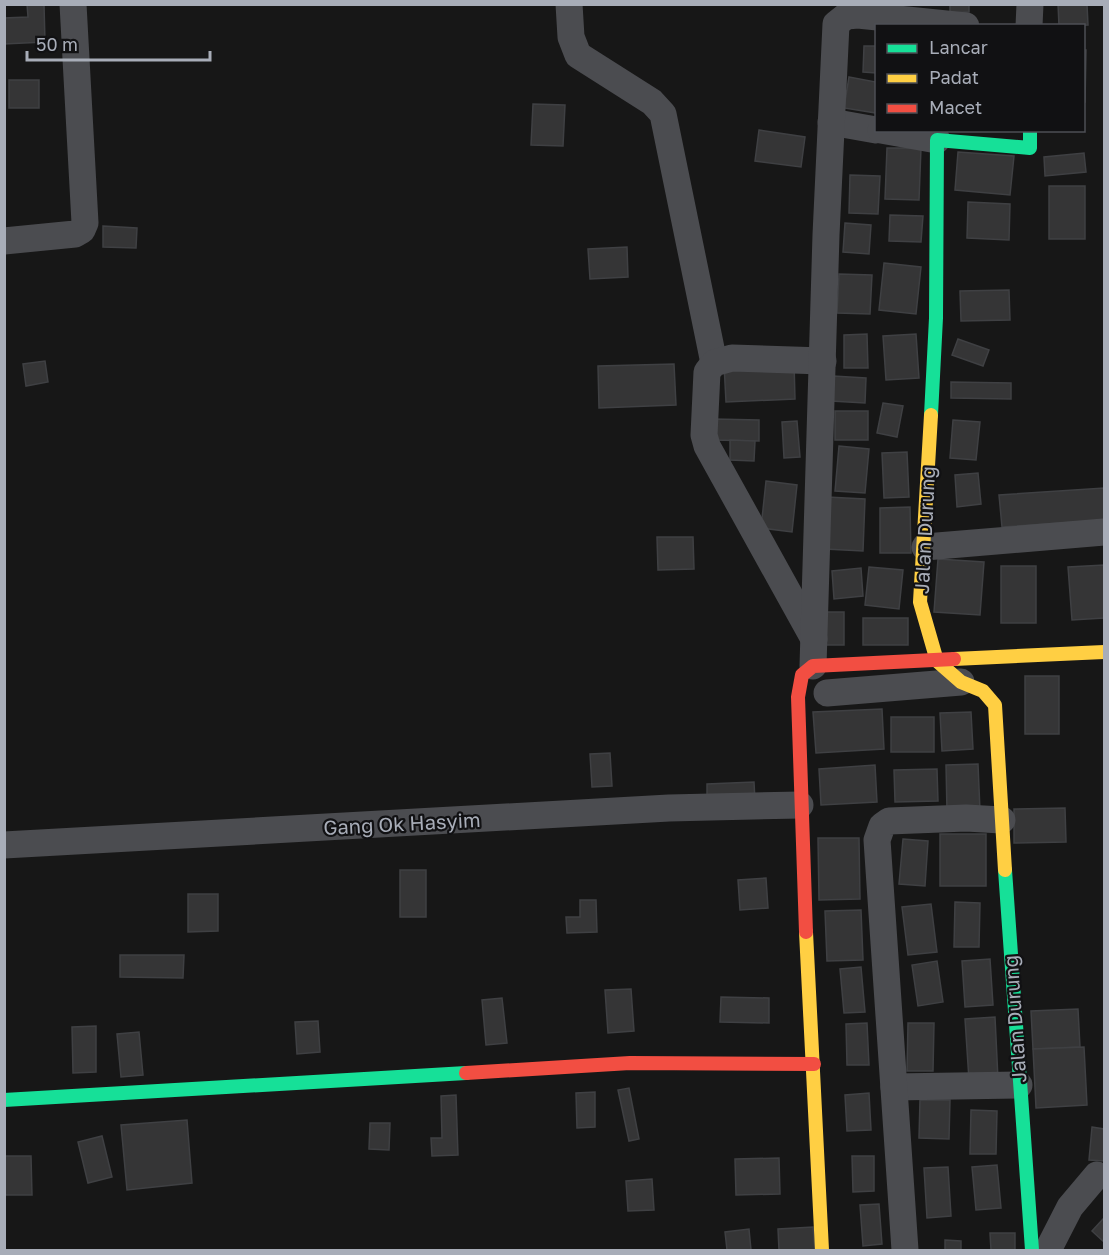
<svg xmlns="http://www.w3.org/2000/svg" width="1109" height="1255" font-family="'Golos Text',sans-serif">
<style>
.building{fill:#353536;stroke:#3f4043;stroke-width:1.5}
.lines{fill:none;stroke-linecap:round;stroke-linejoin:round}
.street{stroke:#4b4c50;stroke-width:27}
.fast{stroke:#16e098;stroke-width:14}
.slow{stroke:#ffcf43;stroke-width:14}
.jam{stroke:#f24e42;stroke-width:14}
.labels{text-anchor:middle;stroke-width:4.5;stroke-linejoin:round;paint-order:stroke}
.street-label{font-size:20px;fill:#a8adb8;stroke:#111113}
</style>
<rect width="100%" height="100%" fill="#171717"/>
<g class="building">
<polygon points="27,4 44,4 45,42 4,44 4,18 28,17"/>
<polygon points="950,4 969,4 969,12 950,13"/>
<polygon points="1058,4 1087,4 1088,25 1059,26"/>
<polygon points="864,46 876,46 876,73 863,72"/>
<polygon points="1084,50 1086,50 1085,102 1084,102"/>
<polygon points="849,77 876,82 876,113 844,108"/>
<rect x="9" y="80" width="30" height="28"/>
<polygon points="533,104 565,105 563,146 531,145"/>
<polygon points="759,130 805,137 801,167 755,161"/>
<polygon points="887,148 921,148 919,200 885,199"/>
<polygon points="958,152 1014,156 1010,195 955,190"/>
<polygon points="1084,153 1086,172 1045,176 1044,157"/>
<polygon points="850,175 880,176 878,214 849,213"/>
<rect x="1049" y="186" width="36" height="53"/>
<polygon points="968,202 1010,204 1009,240 967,238"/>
<polygon points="890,215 923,216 921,242 889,241"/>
<polygon points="845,223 871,225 869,254 843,252"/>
<polygon points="103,226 137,228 136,248 103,247"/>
<polygon points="627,247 628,277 590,279 588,249"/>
<polygon points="884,263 921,267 916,314 879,310"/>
<polygon points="839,274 872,275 870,314 837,313"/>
<polygon points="1009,290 1010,320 961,321 960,291"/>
<polygon points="867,334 868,368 844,368 844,335"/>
<polygon points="916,334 919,378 886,380 883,336"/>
<polygon points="958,339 989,350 983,366 952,355"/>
<polygon points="45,361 48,382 26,386 23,364"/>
<polygon points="794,362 795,399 726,402 724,364"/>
<polygon points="674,364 676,405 599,408 598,366"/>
<polygon points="833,376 866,378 865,403 831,401"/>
<polygon points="951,382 1011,383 1011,399 951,398"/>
<polygon points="883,403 903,406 897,437 877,433"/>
<rect x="835" y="411" width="33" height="29"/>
<polygon points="714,419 759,420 759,441 713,440"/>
<polygon points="953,420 980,422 976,460 950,458"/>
<polygon points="797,421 800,457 784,458 782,422"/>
<polygon points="730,440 755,441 754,461 730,460"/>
<polygon points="839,446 869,449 865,493 835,491"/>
<polygon points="907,452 909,497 884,498 882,453"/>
<polygon points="978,473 981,504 957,507 955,475"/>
<polygon points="766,481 797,485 792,532 761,528"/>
<polygon points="1104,488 1104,520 1002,527 999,495"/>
<polygon points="827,497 865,499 863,551 825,549"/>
<polygon points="910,507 911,553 880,553 880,508"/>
<polygon points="657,537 693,537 694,569 658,570"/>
<polygon points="938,559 984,562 980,615 934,612"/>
<polygon points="1104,565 1104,618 1072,620 1068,567"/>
<rect x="1001" y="566" width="35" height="57"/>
<polygon points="869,567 903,570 899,609 865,605"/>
<polygon points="861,568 863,596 834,599 832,571"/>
<rect x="820" y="612" width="24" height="33"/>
<rect x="863" y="618" width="45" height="27"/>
<rect x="1025" y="676" width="34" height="58"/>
<polygon points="882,709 884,749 816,753 813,712"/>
<polygon points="971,712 973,749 942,751 940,713"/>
<rect x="891" y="717" width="43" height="35"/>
<polygon points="610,753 612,786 592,787 590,754"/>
<polygon points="978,764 980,811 947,812 946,765"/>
<polygon points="875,765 877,802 821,805 819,769"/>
<polygon points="937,769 938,801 895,802 894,770"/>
<polygon points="754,782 755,801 707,803 707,784"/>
<polygon points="1065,808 1066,842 1014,843 1014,809"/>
<rect x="940" y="834" width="46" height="52"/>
<polygon points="818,838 859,838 860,899 819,900"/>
<polygon points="903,839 928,841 925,886 899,884"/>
<rect x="400" y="870" width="26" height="47"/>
<polygon points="766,878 768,908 740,910 738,880"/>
<polygon points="188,894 218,894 218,931 188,932"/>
<polygon points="580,900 596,900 597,932 567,933 566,917 580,917"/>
<polygon points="955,902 980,903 979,947 954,947"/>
<polygon points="931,904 937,952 908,955 902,907"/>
<polygon points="861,910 863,960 827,961 825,911"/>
<polygon points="120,955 184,955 183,978 120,977"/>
<polygon points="990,959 993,1005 965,1007 962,961"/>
<polygon points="937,961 943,1002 918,1006 912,965"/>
<polygon points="861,967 865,1012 844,1013 840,969"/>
<polygon points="631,989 634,1031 608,1033 605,990"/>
<polygon points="721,997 769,998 769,1023 720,1022"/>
<polygon points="502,998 507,1043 486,1045 482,1000"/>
<polygon points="1078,1009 1080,1047 1033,1049 1031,1011"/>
<polygon points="995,1017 998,1079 969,1080 965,1019"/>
<polygon points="318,1021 320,1052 297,1054 295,1022"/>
<polygon points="867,1023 869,1065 847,1065 846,1024"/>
<polygon points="908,1023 934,1023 933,1071 907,1071"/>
<polygon points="96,1026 96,1072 73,1073 72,1027"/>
<polygon points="139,1032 143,1075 121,1077 117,1034"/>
<polygon points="1084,1047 1087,1105 1036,1108 1033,1049"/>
<polygon points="629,1088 639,1139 629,1141 618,1090"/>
<polygon points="595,1092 595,1127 577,1128 576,1093"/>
<polygon points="869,1093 871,1130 847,1131 845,1095"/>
<polygon points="456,1095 458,1155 432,1156 431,1138 442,1138 441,1096"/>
<polygon points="920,1100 950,1100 949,1139 919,1138"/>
<polygon points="971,1110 997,1111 996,1154 970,1154"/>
<polygon points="187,1120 192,1183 127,1190 121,1125"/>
<polygon points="370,1123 390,1123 389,1150 369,1149"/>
<polygon points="1092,1127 1104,1129 1104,1161 1089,1160"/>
<polygon points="102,1136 112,1177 88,1183 78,1142"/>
<polygon points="4,1156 31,1156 32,1195 4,1195"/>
<polygon points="852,1156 874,1156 874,1191 853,1192"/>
<polygon points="779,1158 780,1194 736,1195 735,1159"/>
<polygon points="997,1165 1001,1208 976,1210 972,1167"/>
<polygon points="948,1167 951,1216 927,1218 924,1168"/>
<polygon points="652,1179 654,1210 628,1211 626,1181"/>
<polygon points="879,1204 882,1244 863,1246 860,1205"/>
<polygon points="1104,1218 1104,1242 1092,1231"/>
<polygon points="813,1227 815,1250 779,1250 778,1229"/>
<polygon points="749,1229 751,1250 727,1250 725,1232"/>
<polygon points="990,1233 1015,1233 1015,1250 991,1250"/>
<polygon points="945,1240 961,1241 961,1250 945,1250"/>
</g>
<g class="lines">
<g class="street">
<polyline points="569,4 571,37 578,55 652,102 663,114 714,363"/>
<polyline points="1029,26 1030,4"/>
<polyline points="831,122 876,130"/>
<polyline points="881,130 937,140"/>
<polyline points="4,241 75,234 82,230 85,223 73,4"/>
<polyline points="925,547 1104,532"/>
<polyline points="814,639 707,446 704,435 707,372 714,363 732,358 823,361"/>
<polyline points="813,666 826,235 836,24 846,16 858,15 966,26"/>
<polyline points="827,693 961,682"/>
<polyline points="4,845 669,808 800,805"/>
<polyline points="894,1087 1019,1085"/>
<polyline points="905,1250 877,840 882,826 889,821 966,818 1002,820"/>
<polyline points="1048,1250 1070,1207 1097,1175"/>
</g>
<g class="fast">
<polyline points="931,415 936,318 937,140 1030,148 1030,130"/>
<polyline points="1005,870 1032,1250"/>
<polyline points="4,1100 466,1073"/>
</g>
<g class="slow">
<polyline points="931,415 920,602 937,661 961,682 983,691 995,705 1005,870"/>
<polyline points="954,659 1104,652"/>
<polyline points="806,932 822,1250"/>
</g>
<g class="jam">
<polyline points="806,932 798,697 802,675 813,666 954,659"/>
<polyline points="466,1073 630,1063 814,1064"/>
</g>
</g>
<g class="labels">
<g class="street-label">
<text transform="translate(925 530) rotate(-87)" y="7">Jalan Durung</text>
<text transform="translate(402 824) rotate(-3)" y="7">Gang Ok Hasyim</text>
<text transform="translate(1015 1019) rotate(-94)" y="7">Jalan Durung</text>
</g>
</g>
<rect width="1109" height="1255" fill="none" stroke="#a8adb8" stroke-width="12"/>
<rect x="875" y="24" width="210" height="108" fill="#111113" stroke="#4d4f55" stroke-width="1.5"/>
<rect x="887" y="44" width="30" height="9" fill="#16e098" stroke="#4d4f55" stroke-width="1.5"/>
<text x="929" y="54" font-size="18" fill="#a8adb8">Lancar</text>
<rect x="887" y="74" width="30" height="9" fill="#ffcf43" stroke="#4d4f55" stroke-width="1.5"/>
<text x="929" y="84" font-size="18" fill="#a8adb8">Padat</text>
<rect x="887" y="104" width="30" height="9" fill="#f24e42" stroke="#4d4f55" stroke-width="1.5"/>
<text x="929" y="114" font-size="18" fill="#a8adb8">Macet</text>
<path d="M27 51v9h183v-9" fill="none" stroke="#a8adb8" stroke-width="3"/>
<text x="36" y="51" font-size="18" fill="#a8adb8" stroke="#111113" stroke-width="4.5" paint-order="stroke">50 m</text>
</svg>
